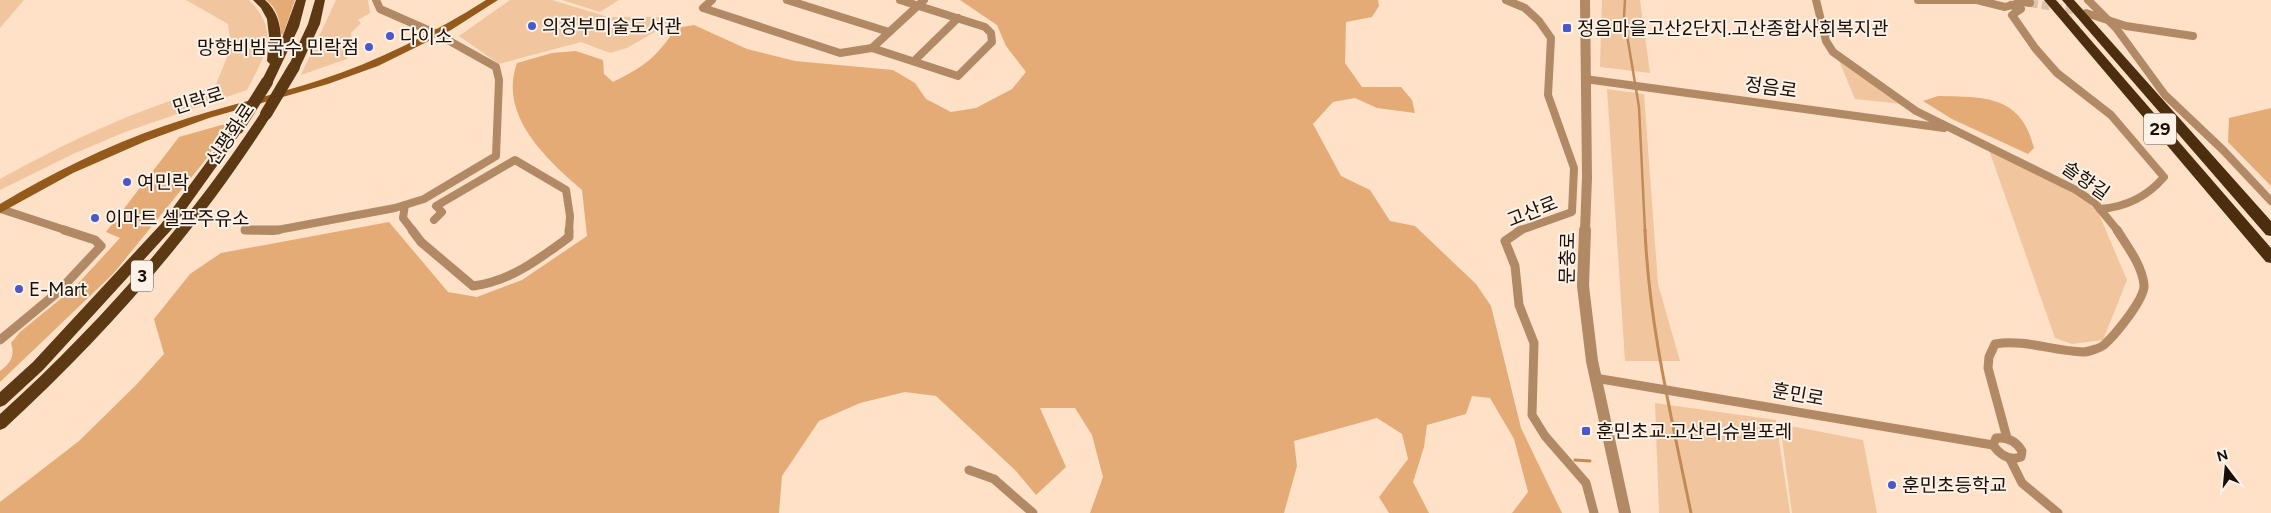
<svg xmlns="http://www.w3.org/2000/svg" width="2271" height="513" font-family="Figtree,'Noto Sans KR',sans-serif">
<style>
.green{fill:#f1c59e}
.forest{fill:#e5ab76}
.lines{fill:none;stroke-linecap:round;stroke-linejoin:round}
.stream-far1{stroke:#c28a56;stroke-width:2.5}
.stream{stroke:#c28a56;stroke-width:3}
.minor-tunnel{stroke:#dcc2ab;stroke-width:8;stroke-dasharray:8 4;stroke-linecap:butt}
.minor-far1{stroke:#b18965;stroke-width:8}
.minor{stroke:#b18965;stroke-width:9}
.tertiary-far1{stroke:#b18965;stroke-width:10}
.tertiary{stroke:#b18965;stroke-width:12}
.secondary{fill:#945a1b;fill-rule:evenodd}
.trunk{fill:#5c3813;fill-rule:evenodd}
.motorway{fill:#4c2e0e;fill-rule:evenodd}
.trunk-bridge{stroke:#5c3813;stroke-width:12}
.poi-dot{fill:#4958cd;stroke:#fef2e8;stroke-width:2}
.labels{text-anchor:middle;stroke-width:4;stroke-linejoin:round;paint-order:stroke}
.shield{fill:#fef2e8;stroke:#5d534a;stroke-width:1}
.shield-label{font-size:18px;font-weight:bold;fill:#180f06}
.poi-label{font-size:19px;fill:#180f06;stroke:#fef2e8;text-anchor:start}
.street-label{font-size:19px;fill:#180f06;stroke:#fef2e8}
</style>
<rect width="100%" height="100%" fill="#ffe1c8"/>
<g class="green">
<polygon points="0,0 24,0 0,28"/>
<path d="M 186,0 L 249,0 C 281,32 265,55 247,90 L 125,132 L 73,154 L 0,190 L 0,179 C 71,140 136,109 215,87 L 231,47 L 228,24 Z"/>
<polygon points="336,0 368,0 370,13 358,20 361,23 351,33 352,42 356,43 350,46 353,49 347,51 347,59 301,75"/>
<polygon points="510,0 552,0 608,17 681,17 627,48 610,53 581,42 499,64 459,36"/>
<polygon points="562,0 619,0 600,12"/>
<polygon points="1602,0 1640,0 1650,73 1600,67"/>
<polygon points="1837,56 1901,104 1855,99"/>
<polygon points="1607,89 1644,94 1658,284 1680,361 1625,361"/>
<polygon points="1989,150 2078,194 2098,212 2127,280 2103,340 2072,344 2055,338"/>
<polygon points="1655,403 1776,420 1790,513 1659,513"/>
<polygon points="1780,424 1863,440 1877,513 1792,513"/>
</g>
<g class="forest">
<path d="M 266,0 L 295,0 L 283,35 L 281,34 C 280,21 277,7 266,0 Z"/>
<path d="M 960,0 L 1378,0 L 1379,6 L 1372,17 L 1346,22 L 1345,63 L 1362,87 L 1401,87 L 1412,100 L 1415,113 L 1377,108 L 1355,98 L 1333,102 L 1313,124 L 1341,176 L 1370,190 L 1390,221 L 1415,226 L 1476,284 L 1491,306 L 1521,428 L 1562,513 L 1512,513 L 1528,492 L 1514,439 L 1490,398 L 1472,396 L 1466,414 L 1427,425 L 1424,447 L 1413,482 L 1429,513 L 1389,513 L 1379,497 L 1408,459 L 1402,434 L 1377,418 L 1294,441 L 1297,466 L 1284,513 L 1090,513 L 1103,477 L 1092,435 L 1075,408 L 1040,408 L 1066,467 L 1036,495 L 1016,471 L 936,396 L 905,392 L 860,403 L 819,421 L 782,476 L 779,513 L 0,513 L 0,502 L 79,441 L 136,385 L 164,354 L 154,319 L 190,274 L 221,253 L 389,222 L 448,292 L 477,297 L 522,280 L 587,236 L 582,190 C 546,159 498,115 517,63 L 552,53 L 576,51 L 603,60 L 604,74 L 613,82 C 645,66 656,58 676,28 L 694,25 L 747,49 L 795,61 L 893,70 L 915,83 L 926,99 L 951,112 L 976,108 L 1012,89 L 1026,72 L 1006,46 L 997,25 Z"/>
<path d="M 1938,96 C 1985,97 2021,95 2034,148 L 2028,154 L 1952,119 L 1923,101 Z"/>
<polygon points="2271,108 2271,186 2228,142 2229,118"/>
<path d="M 232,122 L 203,163 L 113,274 L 0,382 L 0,371 C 11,363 15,356 11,343 L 20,332 L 74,288 L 120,238 L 106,232 L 179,137 Z"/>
</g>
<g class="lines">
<polyline class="stream-far1" points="1625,0 1624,17 1639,107 1645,231"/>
<g class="stream">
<path d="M 1645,230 C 1649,326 1672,419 1691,513"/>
<polyline points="1575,460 1590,461"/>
</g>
<polyline class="minor-tunnel" points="2030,3 2082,12"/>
<g class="minor-far1">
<polyline points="712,0 703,8 840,53 872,48 924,0"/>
<polyline points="787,0 889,32"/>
<polyline points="1506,0 1525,8 1539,21 1551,38 1548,95 1574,168 1572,212 1518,231"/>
<polyline points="1816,0 1826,41 1833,52 1916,111 2076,190 2095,203 2118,231"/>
<polyline points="1918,0 1977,0"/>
<polyline points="1977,0 2005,7 2023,2 2030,3"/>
<polyline points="2088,0 2116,28 2165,95 2223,150 2271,201"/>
<path d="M 2011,5 L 2021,9 L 2012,15 L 2035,48 L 2057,73 L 2111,115 L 2164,177 C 2147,197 2126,207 2100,209"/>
<polyline points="2086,13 2126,26 2193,36"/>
<polyline points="872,48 958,76 992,42 991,33 985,27 900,0"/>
<polyline points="914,61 958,18"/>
<polyline points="1585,79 1944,128"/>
<polyline points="405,205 403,218 413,231"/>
<polyline points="1,209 68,231"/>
<polyline points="434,220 442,212 436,206 515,160 566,190 570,216 569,231"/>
<polyline points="245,230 272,231 395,208 424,199 496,156 499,80 496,67 437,34 380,9 376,0"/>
</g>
<g class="minor">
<polyline points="245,230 278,230"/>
<path d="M 412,230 L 421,242 L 473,286 C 511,281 539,259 569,237 L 569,230"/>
<polyline points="1521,230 1505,241 1515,266 1519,305 1534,343 1532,415 1545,436 1586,483 1594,513"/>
<polyline points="0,340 58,292 101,246 95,240 64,230"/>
<polyline points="1595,378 1993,445"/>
<path d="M 1996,438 C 2008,437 2016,441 2022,451 L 2021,457 C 2009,461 2000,455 1993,445 Z"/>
<path d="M 2007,438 L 1988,368 L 1989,357 L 1995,344 C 2025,339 2053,351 2083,352 C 2088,352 2100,348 2104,345 C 2115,335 2145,299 2144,285 C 2142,265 2127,246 2117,230"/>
<polyline points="2010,459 2022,483 2058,513"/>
<polyline points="969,470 994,479 1033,513"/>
</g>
<polyline class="tertiary-far1" points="1585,0 1587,177 1585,231"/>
<polyline class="tertiary" points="1585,230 1583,286 1592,361 1625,513"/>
<path class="secondary" d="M 486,0 L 498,0 L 451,30 L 378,66 L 328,84 L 209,118 L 146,141 L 73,173 L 0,213 L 0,204 C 52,173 106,146 164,126 C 215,108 268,97 320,80 C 378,61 434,33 486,0 Z"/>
<g class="trunk">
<path d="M 253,0 L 265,0 C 277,10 281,25 281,41 L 296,0 L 306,0 L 299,27 L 273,82 L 267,86 L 261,82 L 270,64 L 267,61 L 269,36 L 267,19 L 261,8 Z"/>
<polygon points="315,0 325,0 320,24 300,67 298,70 290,70 288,67 308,24"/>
<path d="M 266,110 L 272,114 C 199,230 106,335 5,428 L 0,430 L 0,414 C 98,325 189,223 262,111 Z"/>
<polygon points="238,124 244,128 171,230 43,370 5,405 0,407 0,392 33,362 161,224 234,125"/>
</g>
<g class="motorway">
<polygon points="2044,0 2056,0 2271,248 2271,263 2266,262"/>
<polygon points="2062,0 2074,0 2271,221 2271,236 2266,235"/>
</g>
<g class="trunk-bridge">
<polyline points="266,114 294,67"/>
<polyline points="238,128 267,82"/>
</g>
</g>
<g class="poi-dot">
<circle cx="532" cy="26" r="5"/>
<rect x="1562" y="23" width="10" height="10" rx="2.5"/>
<circle cx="390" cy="36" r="5"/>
<circle cx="369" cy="47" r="5"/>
<circle cx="127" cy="182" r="5"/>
<circle cx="95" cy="218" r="5"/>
<circle cx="19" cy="289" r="5"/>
<rect x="1581" y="426" width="10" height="10" rx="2.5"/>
<circle cx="1892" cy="485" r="5"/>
</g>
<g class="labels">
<g class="shield">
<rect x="2144" y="113.5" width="32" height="31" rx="4"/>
<rect x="131" y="260.5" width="22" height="31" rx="4"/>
</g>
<g class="shield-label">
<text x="2160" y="135">29</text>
<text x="142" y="282">3</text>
</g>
<g class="poi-label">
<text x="542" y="33">의정부미술도서관</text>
<text x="1577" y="35">정음마을고산2단지.고산종합사회복지관</text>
<text x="400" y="43">다이소</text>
<text x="359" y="54" text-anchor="end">망향비빔국수 민락점</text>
<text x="137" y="189">여민락</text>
<text x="105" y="225">이마트 셀프주유소</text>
<text x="29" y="296">E-Mart</text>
<text x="1596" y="438">훈민초교.고산리슈빌포레</text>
<text x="1902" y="492">훈민초등학교</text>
</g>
<g class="street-label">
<text transform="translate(1771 87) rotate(8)" y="7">정음로</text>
<text transform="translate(198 100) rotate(-17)" y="7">민락로</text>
<text transform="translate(230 134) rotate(-56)" y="7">신평화로</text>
<text transform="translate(2086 180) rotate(35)" y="7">솔향길</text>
<text transform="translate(1532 211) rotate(-22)" y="7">고산로</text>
<text transform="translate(1567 258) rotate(-89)" y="7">문충로</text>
<text transform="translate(1798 394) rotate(10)" y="7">훈민로</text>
</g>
</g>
<g transform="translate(2226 468) rotate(344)" stroke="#fef2e8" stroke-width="4" paint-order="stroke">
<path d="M0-4L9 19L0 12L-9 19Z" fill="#180f06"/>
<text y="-8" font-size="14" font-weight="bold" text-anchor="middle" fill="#180f06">N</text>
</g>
</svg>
